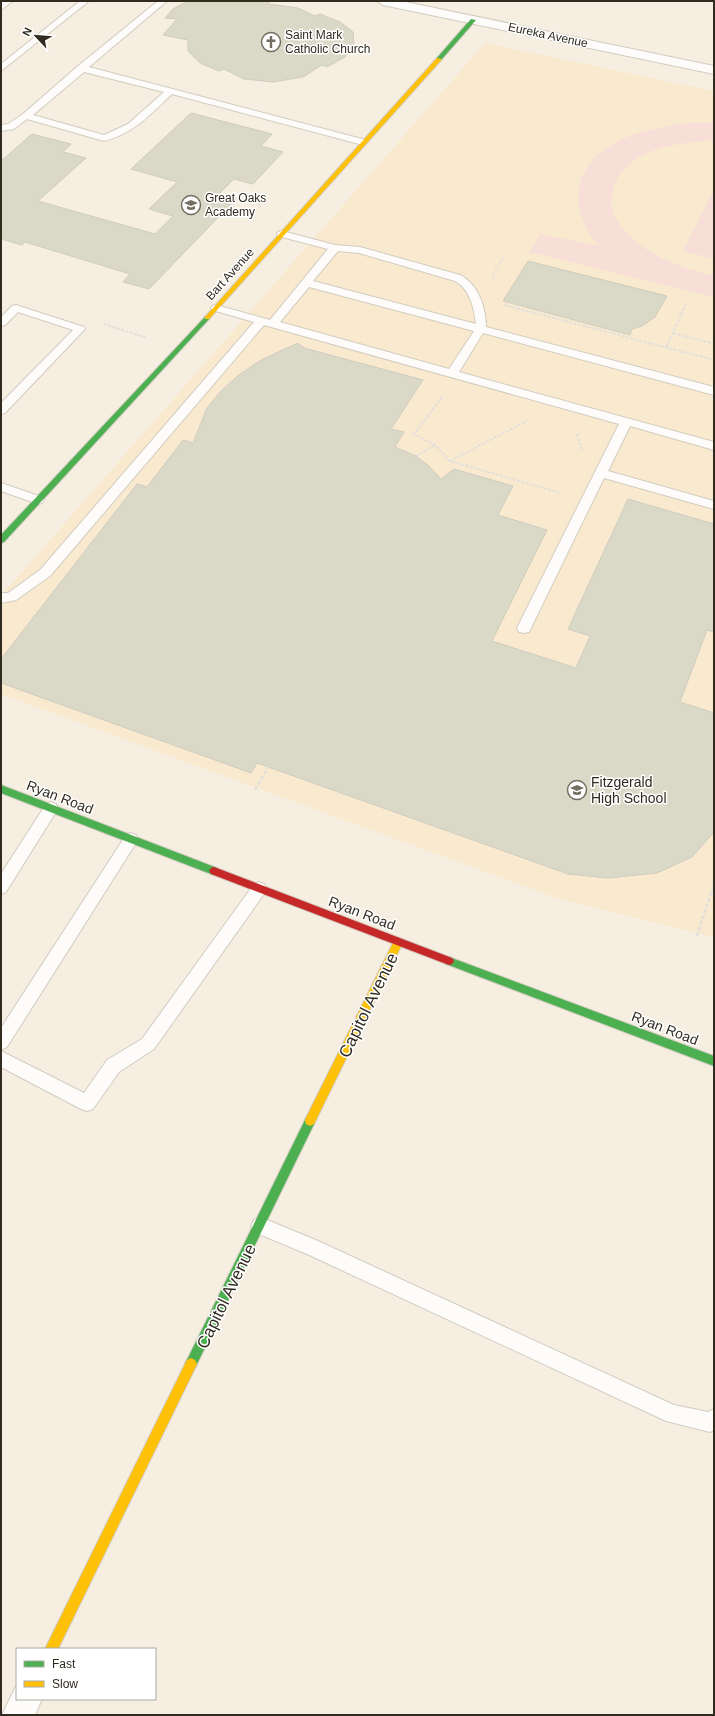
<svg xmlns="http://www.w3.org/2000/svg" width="715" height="1716" font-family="Helvetica,sans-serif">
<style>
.built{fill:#f9eacf}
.green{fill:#f7ded7}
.building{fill:#dad8c7;stroke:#cfccc0}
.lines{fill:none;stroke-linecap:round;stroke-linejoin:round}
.lane-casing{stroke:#d2ccc0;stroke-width:2}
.street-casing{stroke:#d2ccc0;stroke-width:2}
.fast-casing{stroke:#d2ccc0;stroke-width:2}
.slow-casing{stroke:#d2ccc0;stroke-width:2}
.jam-casing{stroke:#d2ccc0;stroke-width:2}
.path-far2{stroke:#e2dfdb;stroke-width:1.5;stroke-dasharray:2.5 1.5;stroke-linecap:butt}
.path-far1{stroke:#e2dfdb;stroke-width:2;stroke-dasharray:3 1.5;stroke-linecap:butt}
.path{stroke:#e2dfdb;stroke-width:2.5;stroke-dasharray:4 2;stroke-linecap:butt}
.lane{fill:#fefcfa;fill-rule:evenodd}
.street{fill:#fefcfa;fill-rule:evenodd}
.fast{fill:#4caf50;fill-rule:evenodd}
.slow{fill:#ffc107;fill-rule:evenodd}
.jam{fill:#c62828;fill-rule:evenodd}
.labels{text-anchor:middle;stroke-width:3;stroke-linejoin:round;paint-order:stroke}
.far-poi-label{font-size:12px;fill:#302a1f;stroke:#fff;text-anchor:start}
.far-street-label{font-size:12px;fill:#302a1f;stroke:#fff}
.poi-label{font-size:14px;fill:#302a1f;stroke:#fff;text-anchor:start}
.street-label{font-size:14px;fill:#302a1f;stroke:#fff}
.near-street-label{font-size:17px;fill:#302a1f;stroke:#fff}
</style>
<rect width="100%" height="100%" fill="#f6eee1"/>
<polygon class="built" points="485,43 714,91 714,937 559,899 1,694 1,596"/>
<g class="green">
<path d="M 687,123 L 714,123 L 714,140 C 677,143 620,149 612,194 C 610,203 612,214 618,222 C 639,254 679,267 714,276 L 714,297 L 529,252 L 541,234 L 598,246 L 598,245 C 563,202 576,158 627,137 C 647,129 667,126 687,123 Z"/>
<polygon points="714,190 714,259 683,251"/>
</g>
<g class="building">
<polygon points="188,1 268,1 269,4 298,8 315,16 320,14 340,22 353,32 354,45 345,57 327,67 322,65 303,77 273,82 244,79 224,69 219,71 200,63 188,51 188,40 163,35 177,19 165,18 173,9"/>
<polygon points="191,113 272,134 261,146 283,152 253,184 234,179 219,194 236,199 149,289 123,282 130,274 25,242 22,245 1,239 1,161 32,134 71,144 63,152 86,158 38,201 155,234 173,216 149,209 177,182 131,169"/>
<polygon points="528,261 667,296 655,317 642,326 632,329 630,335 503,301"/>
<polygon points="298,343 304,348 423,380 391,429 404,432 395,447 416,456 429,466 441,479 454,469 513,486 498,515 547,530 492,641 576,668 590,636 568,629 628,499 714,524 714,632 707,630 680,702 714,713 714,832 692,857 657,873 608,878 568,874 257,763 251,773 1,683 1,659 137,484 147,487 183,440 193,443 207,408 221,391 240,374 263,359"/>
</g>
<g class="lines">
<g class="lane-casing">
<g id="lane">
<polygon points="4,1 13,1 1,10 1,3"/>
<polygon points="80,1 89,1 1,71 1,64"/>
<path d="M 158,1 L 167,1 L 89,67 L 366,140 L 368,142 L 363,145 L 172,94 C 151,114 133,134 104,141 L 27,119 L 14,129 L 1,131 L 1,125 L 8,124 L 23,114 L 78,66 ZM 84,72 L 164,92 L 128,124 L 104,135 L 33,115 Z"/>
<path d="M 282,231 L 335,245 L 360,247 L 460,275 C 478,284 486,307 486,327 L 714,387 L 714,395 L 483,333 L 459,372 L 714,442 L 714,450 L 630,426 L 608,471 L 714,501 L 714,509 L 604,478 L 529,632 L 524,633 L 519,632 L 517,628 L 619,424 L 264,325 L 50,576 L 16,600 L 1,603 L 1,593 L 8,593 L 40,570 L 254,322 L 212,310 L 211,308 L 212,306 L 216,305 L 270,320 L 328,249 L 278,236 L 277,234 L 278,232 ZM 338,251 L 359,253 L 455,281 C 470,289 474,308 476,324 L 313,281 ZM 309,287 L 474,331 L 449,369 L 280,322 Z"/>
<polygon points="16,305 84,327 85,329 5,413 1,414 1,403 73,330 18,312 5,325 1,326 1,317 12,306"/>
<polygon points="1,483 42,497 44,500 42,503 38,504 1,491"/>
<polygon points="51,802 56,804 58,808 56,812 6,892 1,894 1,874 46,804"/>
<polygon points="131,833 136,835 138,839 136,843 7,1047 1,1050 1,1028 126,835"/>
<polygon points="259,882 264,884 267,889 264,894 154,1049 119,1072 93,1109 87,1111 81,1109 1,1067 1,1051 84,1093 107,1060 142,1039 254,884"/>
<polygon points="260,1217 318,1241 674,1405 708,1412 714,1409 714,1430 710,1432 666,1421 307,1254 254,1232 251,1226 254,1220"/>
</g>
</g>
<g class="street-casing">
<g id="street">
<polygon points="377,1 401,1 714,66 714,74 383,5"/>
<polygon points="17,1687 17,1699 42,1699 35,1715 2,1715 15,1688"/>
</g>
</g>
<g class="fast-casing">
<g id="fast">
<polygon points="471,19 476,20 441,60 437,60 437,58"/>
<polygon points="207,316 210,318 209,319 4,542 1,543 1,535 205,317"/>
<polygon points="1,785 217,868 219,871 217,874 214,875 211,874 1,793"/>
<polygon points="449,957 714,1056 714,1066 446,964 444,961 446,958"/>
<polygon points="310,1116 314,1118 315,1121 314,1124 195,1368 191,1370 187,1368 185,1364 187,1360 306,1118"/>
</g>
</g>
<g class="slow-casing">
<g id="slow">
<polygon points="437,58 442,59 209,319 205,319 205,317"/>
<polygon points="398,938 401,939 403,942 314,1124 310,1126 306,1124 305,1121 306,1118 395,939"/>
<polygon points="191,1358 195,1360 197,1364 195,1368 58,1649 45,1649 187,1360"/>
</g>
</g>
<g class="jam-casing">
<polygon id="jam" points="214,867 452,958 454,961 452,964 449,965 211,874 209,871 211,868"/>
</g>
<polyline class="path-far2" points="494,278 493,274 504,257"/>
<g class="path-far1">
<polyline points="504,305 714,360"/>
<polyline points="104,324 147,338"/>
<polyline points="673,333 714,344"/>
<polyline points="666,347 687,302"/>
<polyline points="442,397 414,434 435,445 450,461 561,493"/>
<polyline points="577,434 582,450"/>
<polyline points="416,456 435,445"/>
<polyline points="450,461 527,421"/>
</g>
<g class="path">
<polyline points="255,790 268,767"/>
<polyline points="697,936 714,884"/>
</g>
<use href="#lane" class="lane"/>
<use href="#street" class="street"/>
<use href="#fast" class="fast"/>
<use href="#slow" class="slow"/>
<use href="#jam" class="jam"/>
</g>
<defs>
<g id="church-ring" transform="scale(1)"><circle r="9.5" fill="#fff" stroke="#756f63" stroke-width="1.5"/><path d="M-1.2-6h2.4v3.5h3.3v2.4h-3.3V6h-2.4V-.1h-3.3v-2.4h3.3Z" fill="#756f63"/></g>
<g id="school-ring" transform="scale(1)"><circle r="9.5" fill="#fff" stroke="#756f63" stroke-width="1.5"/><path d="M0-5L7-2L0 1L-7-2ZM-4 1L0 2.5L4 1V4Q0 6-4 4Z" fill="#756f63"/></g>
</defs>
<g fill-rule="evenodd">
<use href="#church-ring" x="271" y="42"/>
<use href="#school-ring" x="191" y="205"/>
<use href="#school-ring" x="577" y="790"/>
</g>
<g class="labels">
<g class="far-poi-label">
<text x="285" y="39">Saint Mark<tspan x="285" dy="14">Catholic Church</tspan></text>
<text x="205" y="202">Great Oaks<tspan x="205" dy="14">Academy</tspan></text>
</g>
<g class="far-street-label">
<text transform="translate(548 35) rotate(12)" y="4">Eureka Avenue</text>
<text transform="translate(230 274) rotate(-48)" y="4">Bart Avenue</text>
</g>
<g class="poi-label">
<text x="591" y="787">Fitzgerald<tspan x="591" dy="16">High School</tspan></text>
</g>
<g class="street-label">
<text transform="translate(60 797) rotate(21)" y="5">Ryan Road</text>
<text transform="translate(362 913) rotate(21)" y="5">Ryan Road</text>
<text transform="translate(665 1028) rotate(21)" y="5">Ryan Road</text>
</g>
<g class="near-street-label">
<text transform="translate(368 1005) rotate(-64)" y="6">Capitol Avenue</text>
<text transform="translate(226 1296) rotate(-64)" y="6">Capitol Avenue</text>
</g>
</g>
<rect width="715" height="1716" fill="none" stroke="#302a1f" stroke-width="4"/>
<rect x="16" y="1648" width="140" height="52" fill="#ffffff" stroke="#acaaa5"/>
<rect x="24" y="1661" width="20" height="6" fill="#4caf50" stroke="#acaaa5"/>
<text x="52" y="1668" font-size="12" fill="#302a1f">Fast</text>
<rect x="24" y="1681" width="20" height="6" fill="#ffc107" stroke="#acaaa5"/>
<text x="52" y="1688" font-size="12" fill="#302a1f">Slow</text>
<g transform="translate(36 36) rotate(296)" stroke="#ffffff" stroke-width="3" paint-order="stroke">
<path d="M0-3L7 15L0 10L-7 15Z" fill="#302a1f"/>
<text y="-6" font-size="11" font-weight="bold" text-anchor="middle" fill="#302a1f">N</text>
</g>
</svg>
